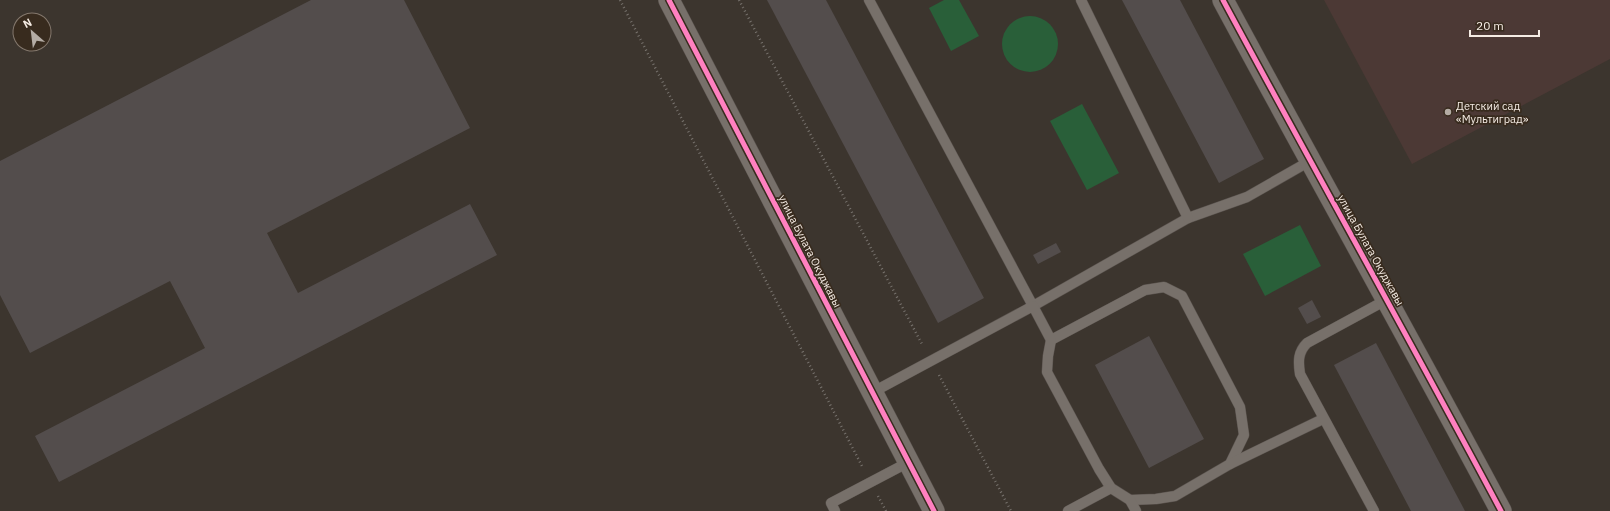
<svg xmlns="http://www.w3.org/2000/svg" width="1610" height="511" font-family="'IBM Plex Sans',sans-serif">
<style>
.education{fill:#4c3935}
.green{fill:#295f39}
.building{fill:#534d4c}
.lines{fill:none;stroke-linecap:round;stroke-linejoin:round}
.lane-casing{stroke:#59524d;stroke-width:11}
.street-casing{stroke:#59524d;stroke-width:22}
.path{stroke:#78736e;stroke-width:2.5;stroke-dasharray:1 3;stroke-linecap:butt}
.lane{stroke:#77706a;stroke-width:10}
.street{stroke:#77706a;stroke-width:21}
.cycleway-casing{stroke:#382b1e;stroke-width:8}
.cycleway{stroke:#ff80c0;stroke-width:5}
.poi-dot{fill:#b4aca4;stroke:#382b1e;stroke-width:1.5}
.labels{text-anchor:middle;stroke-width:3.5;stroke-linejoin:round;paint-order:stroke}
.poi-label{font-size:11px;fill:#f5ece4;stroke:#382b1e;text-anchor:start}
.street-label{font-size:11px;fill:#f5ece4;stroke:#382b1e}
</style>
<rect width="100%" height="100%" fill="#3c352e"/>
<polygon class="education" points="1324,0 1610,0 1610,59 1412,164"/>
<g class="green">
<polygon points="944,0 959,0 979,36 951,51 929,8"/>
<circle cx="1030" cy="44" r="28"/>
<polygon points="1082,104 1119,173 1087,190 1050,121"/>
<polygon points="1300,225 1321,266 1265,296 1243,254"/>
</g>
<g class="building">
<polygon points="311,0 404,0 470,128 267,233 298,293 470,204 497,255 59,482 35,436 205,348 170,281 30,353 0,295 0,161"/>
<polygon points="767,0 826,0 984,298 938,323"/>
<polygon points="1122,0 1180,0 1264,159 1219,183"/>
<polygon points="1056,243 1061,252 1038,264 1033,255"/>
<polygon points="1312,300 1321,317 1307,324 1298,308"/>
<polygon points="1149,336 1204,439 1149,468 1095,365"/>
<polygon points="1376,343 1465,511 1411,511 1334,365"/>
</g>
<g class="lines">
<g class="lane-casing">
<g id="lane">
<polyline points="869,0 1033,306 1188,218 1247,197 1310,161"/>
<polyline points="1081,0 1188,218"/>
<polyline points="1051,340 1145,290 1164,287 1182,296 1240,407 1244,435 1230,464 1175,496 1156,499 1130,500"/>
<polyline points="873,392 1033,306 1051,340 1048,356 1047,372 1099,469 1111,488 1130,500 1136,511"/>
<polyline points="1230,464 1323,419"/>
<polyline points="835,511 831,503 909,462"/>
<polyline points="1068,511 1111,488"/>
<path d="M 1374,511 L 1300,374 C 1298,361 1298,352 1307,343 L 1388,299"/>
</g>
</g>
<g class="street-casing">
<g id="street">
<polyline points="669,0 934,511"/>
<path d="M 1223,0 C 1315,171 1410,340 1501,511"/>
</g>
</g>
<g class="path">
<polyline points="620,0 863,468"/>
<polyline points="739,0 923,346"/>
<polyline points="939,375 1011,511"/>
<polyline points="878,496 886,511"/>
</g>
<use href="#lane" class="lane"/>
<use href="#street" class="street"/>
<g class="cycleway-casing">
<g id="cycleway">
<polyline points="669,0 934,511"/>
<path d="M 1223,0 C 1315,171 1410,340 1501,511"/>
</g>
</g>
<use href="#cycleway" class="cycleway"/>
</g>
<circle class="poi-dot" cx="1448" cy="112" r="4"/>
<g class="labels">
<g class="poi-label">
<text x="1456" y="110">Детский сад<tspan x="1456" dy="13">«Мультиград»</tspan></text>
</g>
<g class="street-label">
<text transform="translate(1371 250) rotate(61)" y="4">улица Булата Окуджавы</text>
<text transform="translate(810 251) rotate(63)" y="4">улица Булата Окуджавы</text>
</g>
</g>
<g transform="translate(32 32) rotate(332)"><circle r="19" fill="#382b1e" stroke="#84786d"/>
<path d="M0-3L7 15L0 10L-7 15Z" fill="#b4aca4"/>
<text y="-6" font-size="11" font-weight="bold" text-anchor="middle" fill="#f5ece4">N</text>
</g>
<path d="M1470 30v6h69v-6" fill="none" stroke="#f5ece4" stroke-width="2"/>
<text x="1476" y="30" font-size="12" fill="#f5ece4" stroke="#382b1e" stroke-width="3" paint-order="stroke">20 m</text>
</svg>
